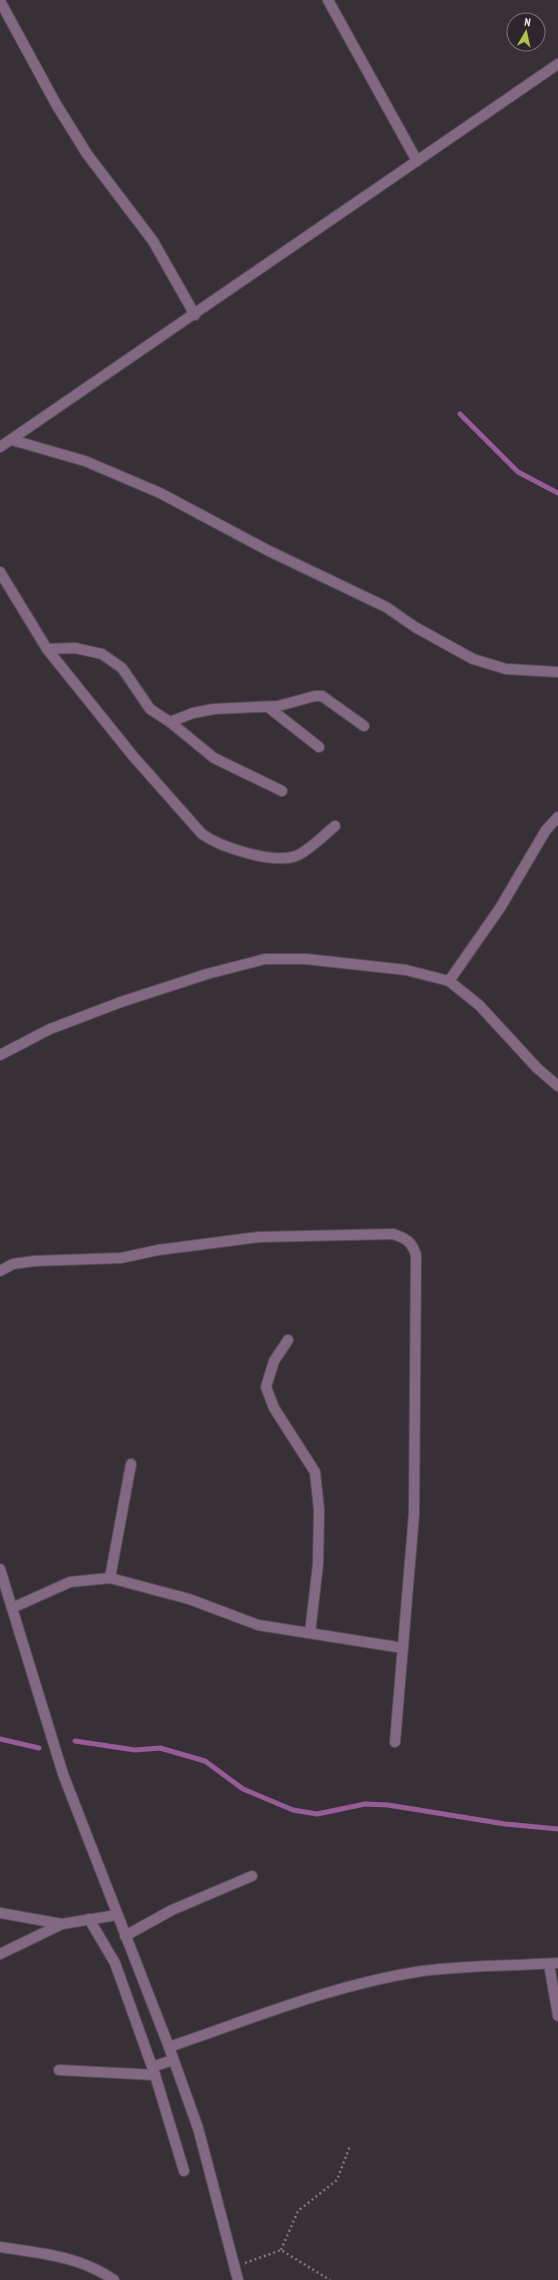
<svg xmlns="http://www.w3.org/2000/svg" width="558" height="2280" font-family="'PT Sans Narrow',sans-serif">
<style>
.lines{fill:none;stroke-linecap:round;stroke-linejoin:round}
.stream{stroke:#975c98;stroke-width:5}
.minor-casing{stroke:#554e55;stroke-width:12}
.path{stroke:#7f797f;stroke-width:2.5;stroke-dasharray:2 3;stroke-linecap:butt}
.minor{stroke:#826882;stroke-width:10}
</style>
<rect width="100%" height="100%" fill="#373037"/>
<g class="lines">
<g class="stream">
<polyline points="460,414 518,472 558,493"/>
<polyline points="0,1739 39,1748"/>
<polyline points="75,1741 135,1750 160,1748 205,1761 243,1789 293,1810 317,1814 365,1804 388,1805 505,1824 558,1829"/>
</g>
<g class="minor-casing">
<g id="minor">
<polyline points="328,0 417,161"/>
<polyline points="0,1 56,104 87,154 153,241 195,315"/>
<polyline points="12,440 85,461 160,493 269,551 386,607 415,627 473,659 506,669 558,672"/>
<polyline points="0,447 558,64"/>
<path d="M 0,572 L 47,649 L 133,756 L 202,834 C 222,848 273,864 296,856 C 310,850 324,835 335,826"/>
<polyline points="47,649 75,648 102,654 122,668 150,709 170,722 214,758 282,791"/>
<polyline points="268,707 319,747"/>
<polyline points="170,722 193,713 214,709 278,706 315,696 322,696 364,726"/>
<polyline points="449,981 500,908 546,830 558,817"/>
<polyline points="0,1055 50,1029 121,1002 207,974 265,959 306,959 406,970 449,981 479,1005 537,1068 558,1086"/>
<path d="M 0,1271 L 13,1264 L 34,1261 L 121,1258 L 158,1250 L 259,1237 L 393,1234 C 406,1238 412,1242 416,1255 L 414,1514 L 395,1742"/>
<polyline points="288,1340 274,1361 266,1387 274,1408 315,1472 319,1510 318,1564 310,1633"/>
<polyline points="0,1569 63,1774 169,2047 198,2128 238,2280"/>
<polyline points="110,1578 131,1464"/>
<polyline points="12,1608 70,1582 110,1578 189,1599 258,1625 403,1648"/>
<polyline points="0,1913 62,1924"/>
<polyline points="89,1919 115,1963 155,2075 184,2171"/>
<polyline points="125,1936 172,1910 252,1876"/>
<polyline points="0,1954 62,1924 117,1915"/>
<polyline points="549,1964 558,2016"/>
<path d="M 169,2047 C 251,2019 335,1984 422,1971 C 467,1965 512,1966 558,1963"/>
<polyline points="152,2067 173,2060"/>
<polyline points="59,2070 155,2075"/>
<path d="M 0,2247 C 39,2253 80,2256 114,2280"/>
</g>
</g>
<g class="path">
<polyline points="281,2250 298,2211 337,2180 350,2146"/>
<polyline points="245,2263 281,2250 330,2280"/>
</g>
<use href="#minor" class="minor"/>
</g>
<g transform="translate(526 32) rotate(9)"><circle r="19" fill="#2d262d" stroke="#7b757b"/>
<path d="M0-3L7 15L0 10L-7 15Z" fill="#b2c34c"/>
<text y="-6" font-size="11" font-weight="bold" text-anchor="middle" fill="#f1ecf1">N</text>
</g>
</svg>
